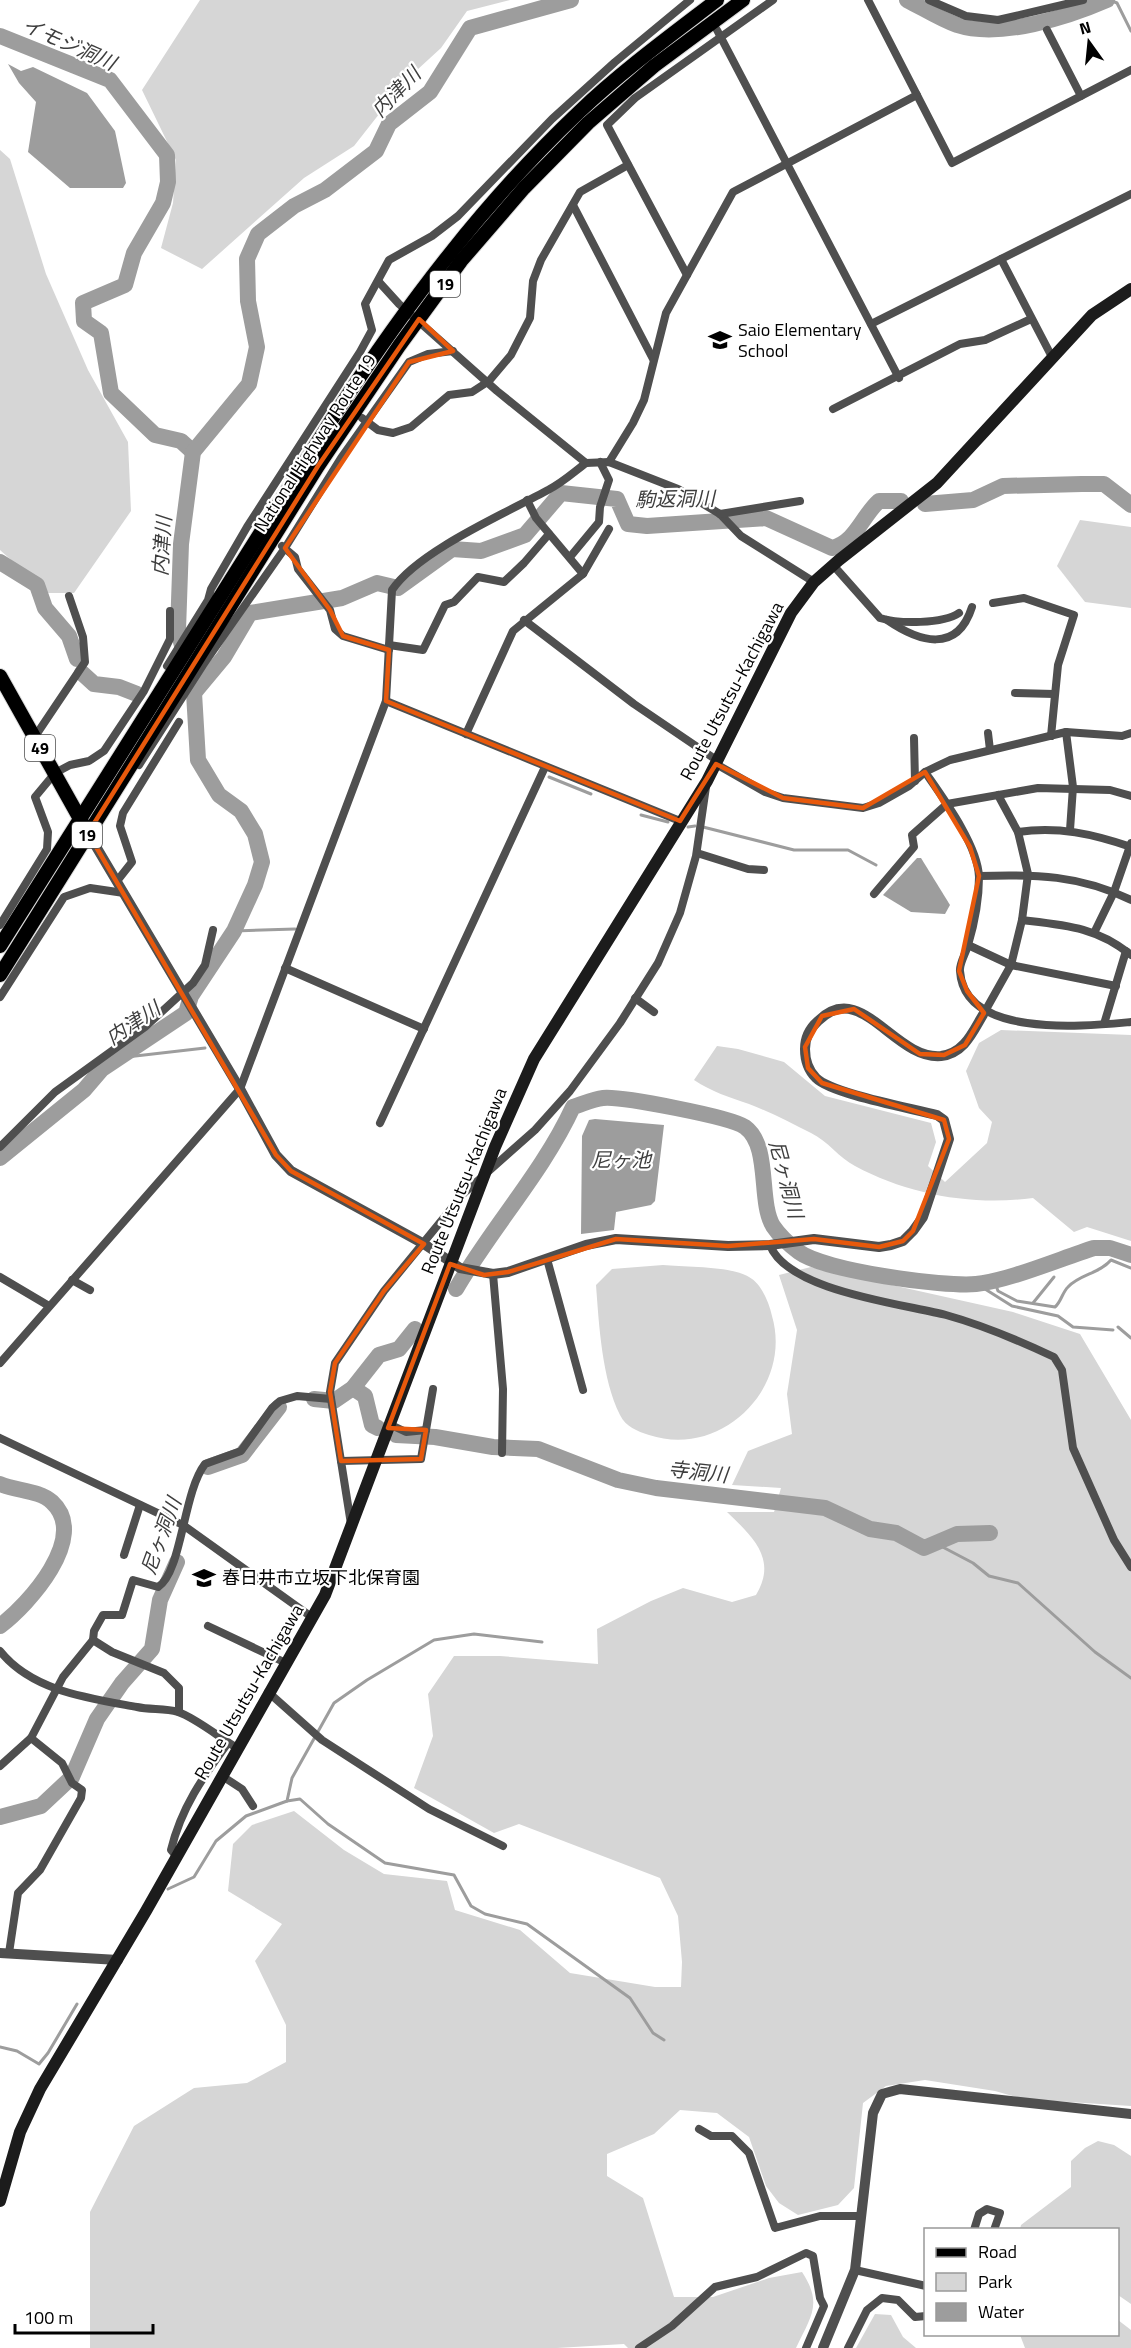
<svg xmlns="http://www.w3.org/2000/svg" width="1131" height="2348" font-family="'Titillium Web','Noto Sans JP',sans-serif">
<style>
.green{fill:#d6d6d6}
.water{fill:#9d9d9d}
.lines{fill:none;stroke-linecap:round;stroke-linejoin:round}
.stream{stroke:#9d9d9d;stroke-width:3}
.river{stroke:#9d9d9d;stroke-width:16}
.primary-casing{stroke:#dbdbdb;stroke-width:16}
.trunk-casing{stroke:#dbdbdb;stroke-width:16}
.minor{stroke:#4f4f4f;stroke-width:8}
.tertiary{stroke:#4f4f4f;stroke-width:10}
.secondary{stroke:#1c1c1c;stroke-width:12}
.primary{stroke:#000;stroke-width:14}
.trunk{stroke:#000;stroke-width:14}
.marked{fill:none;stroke:#e8590c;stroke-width:4.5;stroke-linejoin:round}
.labels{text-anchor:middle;stroke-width:4.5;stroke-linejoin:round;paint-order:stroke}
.shield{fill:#fff;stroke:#4c4c4c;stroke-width:1.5}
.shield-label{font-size:16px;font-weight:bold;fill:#000}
.poi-label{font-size:18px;fill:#000;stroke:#fff;text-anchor:start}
.street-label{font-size:18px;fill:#000;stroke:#fff}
.water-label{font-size:20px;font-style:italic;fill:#3e3e3e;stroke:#fff}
</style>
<rect width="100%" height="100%" fill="#fff"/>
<g class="green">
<polygon points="200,0 510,0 467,11 441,48 405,81 354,146 304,178 202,269 161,248 173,203 176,160 142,90"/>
<polygon points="0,150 10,159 46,274 88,370 128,442 131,511 74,593 48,593 0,550"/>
<polygon points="1080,520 1131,527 1131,608 1085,602 1057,566"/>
<path d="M 1001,1030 L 1131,1035 L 1131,1241 L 1087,1227 L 1074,1232 L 1033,1198 C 973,1206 909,1195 855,1166 C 839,1158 828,1141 811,1133 C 791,1123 770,1112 749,1104 C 729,1097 712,1092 694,1080 L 717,1046 L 738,1049 L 784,1062 L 825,1096 L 931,1123 L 936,1142 L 928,1166 L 945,1182 L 987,1143 L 992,1122 L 979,1108 L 966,1071 L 979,1043 Z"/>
<path d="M 663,1265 C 685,1267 731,1266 749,1277 C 762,1284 769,1303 772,1316 C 793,1388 721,1459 649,1435 C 637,1431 626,1427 620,1415 C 602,1379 599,1325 596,1285 L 612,1269 Z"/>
<path d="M 811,1267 L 1013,1312 L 1080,1334 L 1131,1420 L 1131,2106 L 1023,2099 L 995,2091 L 925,2080 L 886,2086 L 863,2103 L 854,2188 L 838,2205 L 798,2215 L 779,2203 L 766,2186 L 749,2137 L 717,2113 L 680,2110 L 654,2134 L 607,2154 L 607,2176 L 643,2198 L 674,2297 L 713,2297 L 769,2278 L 802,2272 C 823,2304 811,2316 796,2348 L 628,2348 L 624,2344 L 557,2348 L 90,2348 L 90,2212 L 134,2126 L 194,2088 L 247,2083 L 286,2062 L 286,2025 L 255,1961 L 282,1924 L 228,1891 L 233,1844 L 252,1825 L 294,1811 L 344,1850 L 384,1874 L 447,1881 L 455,1910 L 520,1930 L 570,1973 L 655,1987 L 681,1987 L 682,1962 L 678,1916 L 660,1878 L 519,1824 L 494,1833 L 414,1788 L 433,1736 L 428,1694 L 454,1656 L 500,1656 L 598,1664 L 597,1629 L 651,1601 L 683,1588 L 732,1602 L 756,1595 C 778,1559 752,1536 727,1512 L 774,1512 L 781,1488 L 732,1485 L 748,1451 L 792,1434 L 787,1394 L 797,1330 L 779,1275 Z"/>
<polygon points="1098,2141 1114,2145 1131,2156 1131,2304 1118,2295 1118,2230 1020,2229 1021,2225 1071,2187 1071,2161 1085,2148"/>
<polygon points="875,2314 891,2315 903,2337 916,2348 856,2348"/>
<polygon points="1118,2320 1131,2330 1131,2348 1025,2348 1020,2335 1118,2334"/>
</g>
<g class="water">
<polygon points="8,64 21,71 33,67 87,93 115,131 126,183 123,188 70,188 28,152 36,102 19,83"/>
<polygon points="917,858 921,858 950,905 945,914 911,912 883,895"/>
<polygon points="595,1119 664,1125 655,1201 651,1205 616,1212 614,1230 581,1234 582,1136 589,1120"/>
</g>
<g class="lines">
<g class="stream">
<polyline points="1110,0 1117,3 1131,31"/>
<polyline points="549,777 591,794"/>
<polyline points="641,815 668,822"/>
<polyline points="688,827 695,826"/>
<polyline points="703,827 794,850 848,850 876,865"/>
<polyline points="234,931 295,929"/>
<polyline points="118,1058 205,1048"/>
<path d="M 994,1280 L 998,1291 L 1017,1301 L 1055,1307 C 1061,1302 1062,1293 1068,1287 C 1080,1274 1099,1274 1111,1260 L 1131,1268"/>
<polyline points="977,1284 1012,1306 1058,1316 1073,1327 1113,1330"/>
<polyline points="1033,1303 1054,1277"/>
<polyline points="1118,1327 1131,1338"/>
<polyline points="935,1543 973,1563 989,1576 1018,1583 1095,1652 1131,1678"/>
<polyline points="287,1801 300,1799 328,1824 385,1863 454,1875 471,1906 485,1914 527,1924 630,1998 653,2033 664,2040"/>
<polyline points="168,1889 194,1877 216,1841 246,1816 287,1801 292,1778 334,1703 367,1680 434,1640 474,1634 542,1642"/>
<polyline points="0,2047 17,2051 39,2064 48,2053 77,2004"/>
</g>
<g class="river">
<path d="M 907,0 C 923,8 940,19 957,25 C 1000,39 1068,17 1107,0"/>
<polyline points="0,36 110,80 167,155 168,182 163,203 134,253 125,285 83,303 84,321 101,333 111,393 155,435 181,441 193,452"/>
<polyline points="925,504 973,500 1003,486 1082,484 1104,484 1131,505"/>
<polyline points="0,562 37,585 45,608 69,636 77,659"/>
<polyline points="82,673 94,684 119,687 137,694"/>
<path d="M 194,693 L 224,657 L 250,613 L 342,598 L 377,583 L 398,588 L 452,549 L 481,551 L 525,535 L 561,493 L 617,499 L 628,524 L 647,526 L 766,518 L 832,548 C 856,542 862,516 879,501 L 901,501"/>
<polyline points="0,1158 84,1090 102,1069 186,1013 191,996 234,931 255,885 262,862 255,834 241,811 219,795 198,760 194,693 178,630 181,544 193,452 249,384 257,347 248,301 247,259 258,234 294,206 325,190 376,151 389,124 430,92 470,28 571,0"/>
<path d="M 456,1289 C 492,1227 543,1172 573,1107 C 583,1104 593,1099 603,1098 C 621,1096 731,1117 745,1127 C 771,1146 758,1201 773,1226 C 779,1235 791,1246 799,1252 C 825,1271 943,1287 976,1284 C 1008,1281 1062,1258 1094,1248 L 1110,1248 L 1131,1255"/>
<polyline points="353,1388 365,1396 372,1425 378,1428"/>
<polyline points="314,1399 334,1401 353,1388 379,1355 399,1349 415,1329"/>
<polyline points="396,1435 435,1437 493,1447 538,1449 618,1480 656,1488 825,1508 870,1529 896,1533 924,1548 957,1534 990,1533"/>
<polyline points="208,1467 242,1455 279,1407"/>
<path d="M 0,1484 C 16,1491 39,1490 52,1502 C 90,1537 28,1605 0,1626"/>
<polyline points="0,1817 41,1806 72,1777 97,1719 122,1683 152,1649 160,1600 177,1562"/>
</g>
<g class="primary-casing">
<polyline id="primary" points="0,676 84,826"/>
</g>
<g class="trunk-casing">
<g id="trunk">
<path d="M 0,946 L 336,413 C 407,304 485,201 579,112 C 622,71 670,36 717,0"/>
<polyline points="0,975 318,466 399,346 461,261 524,188 588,123 654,66 743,0"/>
</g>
</g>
<g class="minor">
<polyline points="868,0 952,163 1131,70"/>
<polyline points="929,0 966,16 998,20 1083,0"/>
<polyline points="717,30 899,378"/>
<polyline points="1047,30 1081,96"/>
<polyline points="573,205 653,359"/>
<polyline points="1001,259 1052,357"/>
<polyline points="687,275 607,125 635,98 773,0"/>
<polyline points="379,282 399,304 497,391 586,463 609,462 678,489 720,514 741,536 814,582"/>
<polyline points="871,324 1131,194"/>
<polyline points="833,409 960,344 985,340 1031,319"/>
<polyline points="362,418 378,430 393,433 411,427 449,395 472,392 489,381 511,355 530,318 533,281 541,260 580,192 628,165"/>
<polyline points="609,462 633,423 644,400 666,313 733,192 917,95"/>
<polyline points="527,500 536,518 583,574"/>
<polyline points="720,514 800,501"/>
<polyline points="282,546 295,557 298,569 330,610 335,629 343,636 389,650"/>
<polyline points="570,557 599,522 600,507 609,480 600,462"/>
<path d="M 833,565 L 880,618 C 899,624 943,624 959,613"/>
<polyline points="993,603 1024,598 1074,615 1058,665 1051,736"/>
<polyline points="524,620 634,704 718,761"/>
<path d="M 887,620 C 919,642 957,654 972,607"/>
<polyline points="389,645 423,650 445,605 454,602 478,577 504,582 524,563 549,534"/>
<polyline points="167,666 208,600 211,589 247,527 360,352 372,330 365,304 389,260 432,236 458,216 552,119 615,62 690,0"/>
<polyline points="1015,693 1054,694"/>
<polyline points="386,701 680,821"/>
<polyline points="1066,732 1073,787 1070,830"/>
<polyline points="988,733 990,750"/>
<polyline points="466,734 513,631 583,574 609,529"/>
<polyline points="34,738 85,662 83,637 69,596"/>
<polyline points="914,738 915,781"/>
<polyline points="716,764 765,792 783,798 863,808 879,803 909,786 925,772 950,760 1066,732 1122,736 1131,733"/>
<polyline points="139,765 203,665 285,548 341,458 409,362 428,354 453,351"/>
<path d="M 925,772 C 943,798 978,845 979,877 C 979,899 974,925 968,945 C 966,953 959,964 960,971 C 964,1039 1086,1026 1131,1022"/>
<path d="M 1018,832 C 1058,826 1093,834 1131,847"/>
<polyline points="697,853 748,869 764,870"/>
<path d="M 979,876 C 1035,874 1080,875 1131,900"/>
<polyline points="117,881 132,862 120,826 123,813 179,722"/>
<polyline points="874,894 914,847 912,835 947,804 1038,788 1110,790 1131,796"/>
<path d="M 1022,920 C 1065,925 1097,927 1131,955"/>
<polyline points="0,925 47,849 48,832 35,797 55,773 70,765 89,761 104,751 144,691 170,639 170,611"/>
<polyline points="1095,931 1114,892 1131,843"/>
<polyline points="968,945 1011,965 1116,986"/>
<polyline points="285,968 424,1029"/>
<polyline points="0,997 64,897 90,888 124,893"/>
<polyline points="635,998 654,1012"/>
<polyline points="984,1013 1011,965 1022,920 1028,874 1018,832 998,795"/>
<polyline points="1104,1024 1126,951"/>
<polyline points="380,1123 545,767"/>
<polyline points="0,1147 55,1092 145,1027 193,983 205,965 213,930"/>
<path d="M 770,1245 C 787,1291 904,1304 946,1315 C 982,1325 1020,1341 1054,1357 L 1062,1370 L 1073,1448 L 1114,1540 L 1131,1567"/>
<polyline points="547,1259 583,1390"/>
<polyline points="493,1274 503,1389 502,1453"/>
<polyline points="0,1277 49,1306"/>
<polyline points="72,1280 90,1290"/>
<path d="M 0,1363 L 240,1089 L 386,701 L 392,590 C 418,551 506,513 548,490 C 562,483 574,472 586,463"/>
<polyline points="389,1424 406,1432 426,1430"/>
<polyline points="0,1438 183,1525 313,1618"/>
<polyline points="341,1461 421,1459 433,1389"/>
<polyline points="351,1524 330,1392 335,1363 384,1291 464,1193 535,1130 570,1091 620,1023 658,963 680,913 696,856 706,787"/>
<polyline points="124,1555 140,1505"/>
<polyline points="208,1626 286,1663"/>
<path d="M 0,1651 C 32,1691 88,1698 137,1707 C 150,1710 165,1708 178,1712 C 196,1718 220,1738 237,1748"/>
<polyline points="268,1692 322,1740 429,1809 503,1846"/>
<path d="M 179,1712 L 179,1688 L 164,1673 L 112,1652 L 93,1640 L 94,1631 L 103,1615 L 122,1615 L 133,1580 L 158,1587 C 182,1572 183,1492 205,1464 L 241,1451 L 272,1408 L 280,1401 L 297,1396 L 331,1399"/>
<polyline points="0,1766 31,1738 63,1677 93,1640"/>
<polyline points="222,1776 242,1789 253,1806"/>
<path d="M 177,1857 L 171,1850 C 181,1808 203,1777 228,1743"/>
<polyline points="9,1953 18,1893 40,1870 81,1798 82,1790 72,1783 62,1763 31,1738"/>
<polyline points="699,2129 711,2136 732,2136 749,2153 775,2228 820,2216 860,2216"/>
<polyline points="974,2230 979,2214 987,2209 1000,2213 994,2230"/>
<polyline points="855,2270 926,2286"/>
<polyline points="639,2348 672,2326 715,2287 757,2277 806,2253 813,2256 820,2298 824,2306 806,2348"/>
<polyline points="848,2348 867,2310 882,2298 898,2300 915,2317 926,2316"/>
</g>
<g class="tertiary">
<path d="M 88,833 L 240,1089 L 276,1155 L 291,1171 L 424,1244 L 460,1268 L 493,1274 L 508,1272 L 586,1245 L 616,1239 L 728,1246 L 770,1245 L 814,1239 L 879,1247 L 891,1245 L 903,1241 L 913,1231 L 923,1217 L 949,1139 L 944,1120 L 937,1115 C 911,1108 832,1094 816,1078 C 808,1070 805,1060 805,1049 C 805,1038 810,1028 818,1021 C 861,978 894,1060 941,1056 C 965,1053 973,1031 984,1013"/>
<polyline points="0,1953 118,1960"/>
<polyline points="823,2348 855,2270 873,2113 882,2094 900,2089 1131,2114"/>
</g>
<polyline class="secondary" points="0,2201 20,2132 40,2089 146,1911 325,1595 495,1147 534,1059 707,781 791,613 814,582 839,560 937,483 1092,315 1131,289"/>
<use href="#primary" class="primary"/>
<use href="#trunk" class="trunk"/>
</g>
<path class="marked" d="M 419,319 L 453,351 L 409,362 L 285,548 L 330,610 L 343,636 L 389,650 L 386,701 L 680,821 L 716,764 L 783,798 L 863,808 L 925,772 L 970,847 L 979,876 L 959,971 L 967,991 L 984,1013 L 965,1045 L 944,1055 L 920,1054 L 854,1009 L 822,1016 L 805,1047 L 808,1068 L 822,1083 L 944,1120 L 949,1139 L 913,1231 L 903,1241 L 879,1247 L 814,1239 L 728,1246 L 616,1239 L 508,1272 L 484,1275 L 450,1264 L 388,1428 L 426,1430 L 421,1459 L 341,1461 L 330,1392 L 335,1363 L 384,1291 L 424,1244 L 291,1171 L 276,1155 L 88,833 L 318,466 Z"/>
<defs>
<g id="school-bare" transform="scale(1.8)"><path d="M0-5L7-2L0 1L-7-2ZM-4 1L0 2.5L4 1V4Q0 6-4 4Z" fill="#000" stroke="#fff" stroke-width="2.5" paint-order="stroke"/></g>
</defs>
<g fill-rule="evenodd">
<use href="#school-bare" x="720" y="340"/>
<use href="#school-bare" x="204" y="1578"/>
</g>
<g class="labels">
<g class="shield">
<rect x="430" y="271" width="30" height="26" rx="4.5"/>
<rect x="25" y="735" width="30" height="26" rx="4.5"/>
<rect x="72" y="822" width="30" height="26" rx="4.5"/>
</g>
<g class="shield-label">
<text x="445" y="290">19</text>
<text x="40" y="754">49</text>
<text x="87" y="841">19</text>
</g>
<g class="poi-label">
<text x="738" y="336">Saio Elementary<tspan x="738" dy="21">School</tspan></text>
<text x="222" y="1584">春日井市立坂下北保育園</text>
</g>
<g class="street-label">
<text transform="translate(315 443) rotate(-57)" y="6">National Highway Route 19</text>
<text transform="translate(732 691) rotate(-62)" y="6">Route Utsutsu-Kachigawa</text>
<text transform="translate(464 1181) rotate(-68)" y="6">Route Utsutsu-Kachigawa</text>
<text transform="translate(249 1692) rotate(-60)" y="6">Route Utsutsu-Kachigawa</text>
</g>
<g class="water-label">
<text transform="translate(69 44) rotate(24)" y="7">イモジ洞川</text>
<text transform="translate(396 92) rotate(-46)" y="7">内津川</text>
<text transform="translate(675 499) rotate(-1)" y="7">駒返洞川</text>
<text transform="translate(162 546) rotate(-86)" y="7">内津川</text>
<text transform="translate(133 1023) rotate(-34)" y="7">内津川</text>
<text x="621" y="1167">尼ヶ池</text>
<text transform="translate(786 1179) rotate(75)" y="7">尼ヶ洞川</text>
<text transform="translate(698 1472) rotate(6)" y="7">寺洞川</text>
<text transform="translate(161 1536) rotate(-70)" y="7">尼ヶ洞川</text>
</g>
</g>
<rect x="924" y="2228" width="195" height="108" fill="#ffffff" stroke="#999999" stroke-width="1.5"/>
<rect x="936" y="2248" width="30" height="9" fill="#000000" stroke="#999999" stroke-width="1.5"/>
<text x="978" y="2258" font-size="18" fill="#000000">Road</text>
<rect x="936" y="2273" width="30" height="18" fill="#d6d6d6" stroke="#999999" stroke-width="1.5"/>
<text x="978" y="2288" font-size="18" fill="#000000">Park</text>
<rect x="936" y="2303" width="30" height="18" fill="#9d9d9d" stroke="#999999" stroke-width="1.5"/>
<text x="978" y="2318" font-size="18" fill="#000000">Water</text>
<g transform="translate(1089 42) rotate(345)" stroke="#ffffff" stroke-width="4.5" paint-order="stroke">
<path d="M0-4.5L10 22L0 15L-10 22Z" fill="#000000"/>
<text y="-9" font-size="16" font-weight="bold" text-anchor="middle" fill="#000000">N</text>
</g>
<path d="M15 2324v9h138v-9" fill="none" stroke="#000000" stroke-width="3"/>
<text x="24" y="2324" font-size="18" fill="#000000" stroke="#ffffff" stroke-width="4.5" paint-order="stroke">100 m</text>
</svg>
